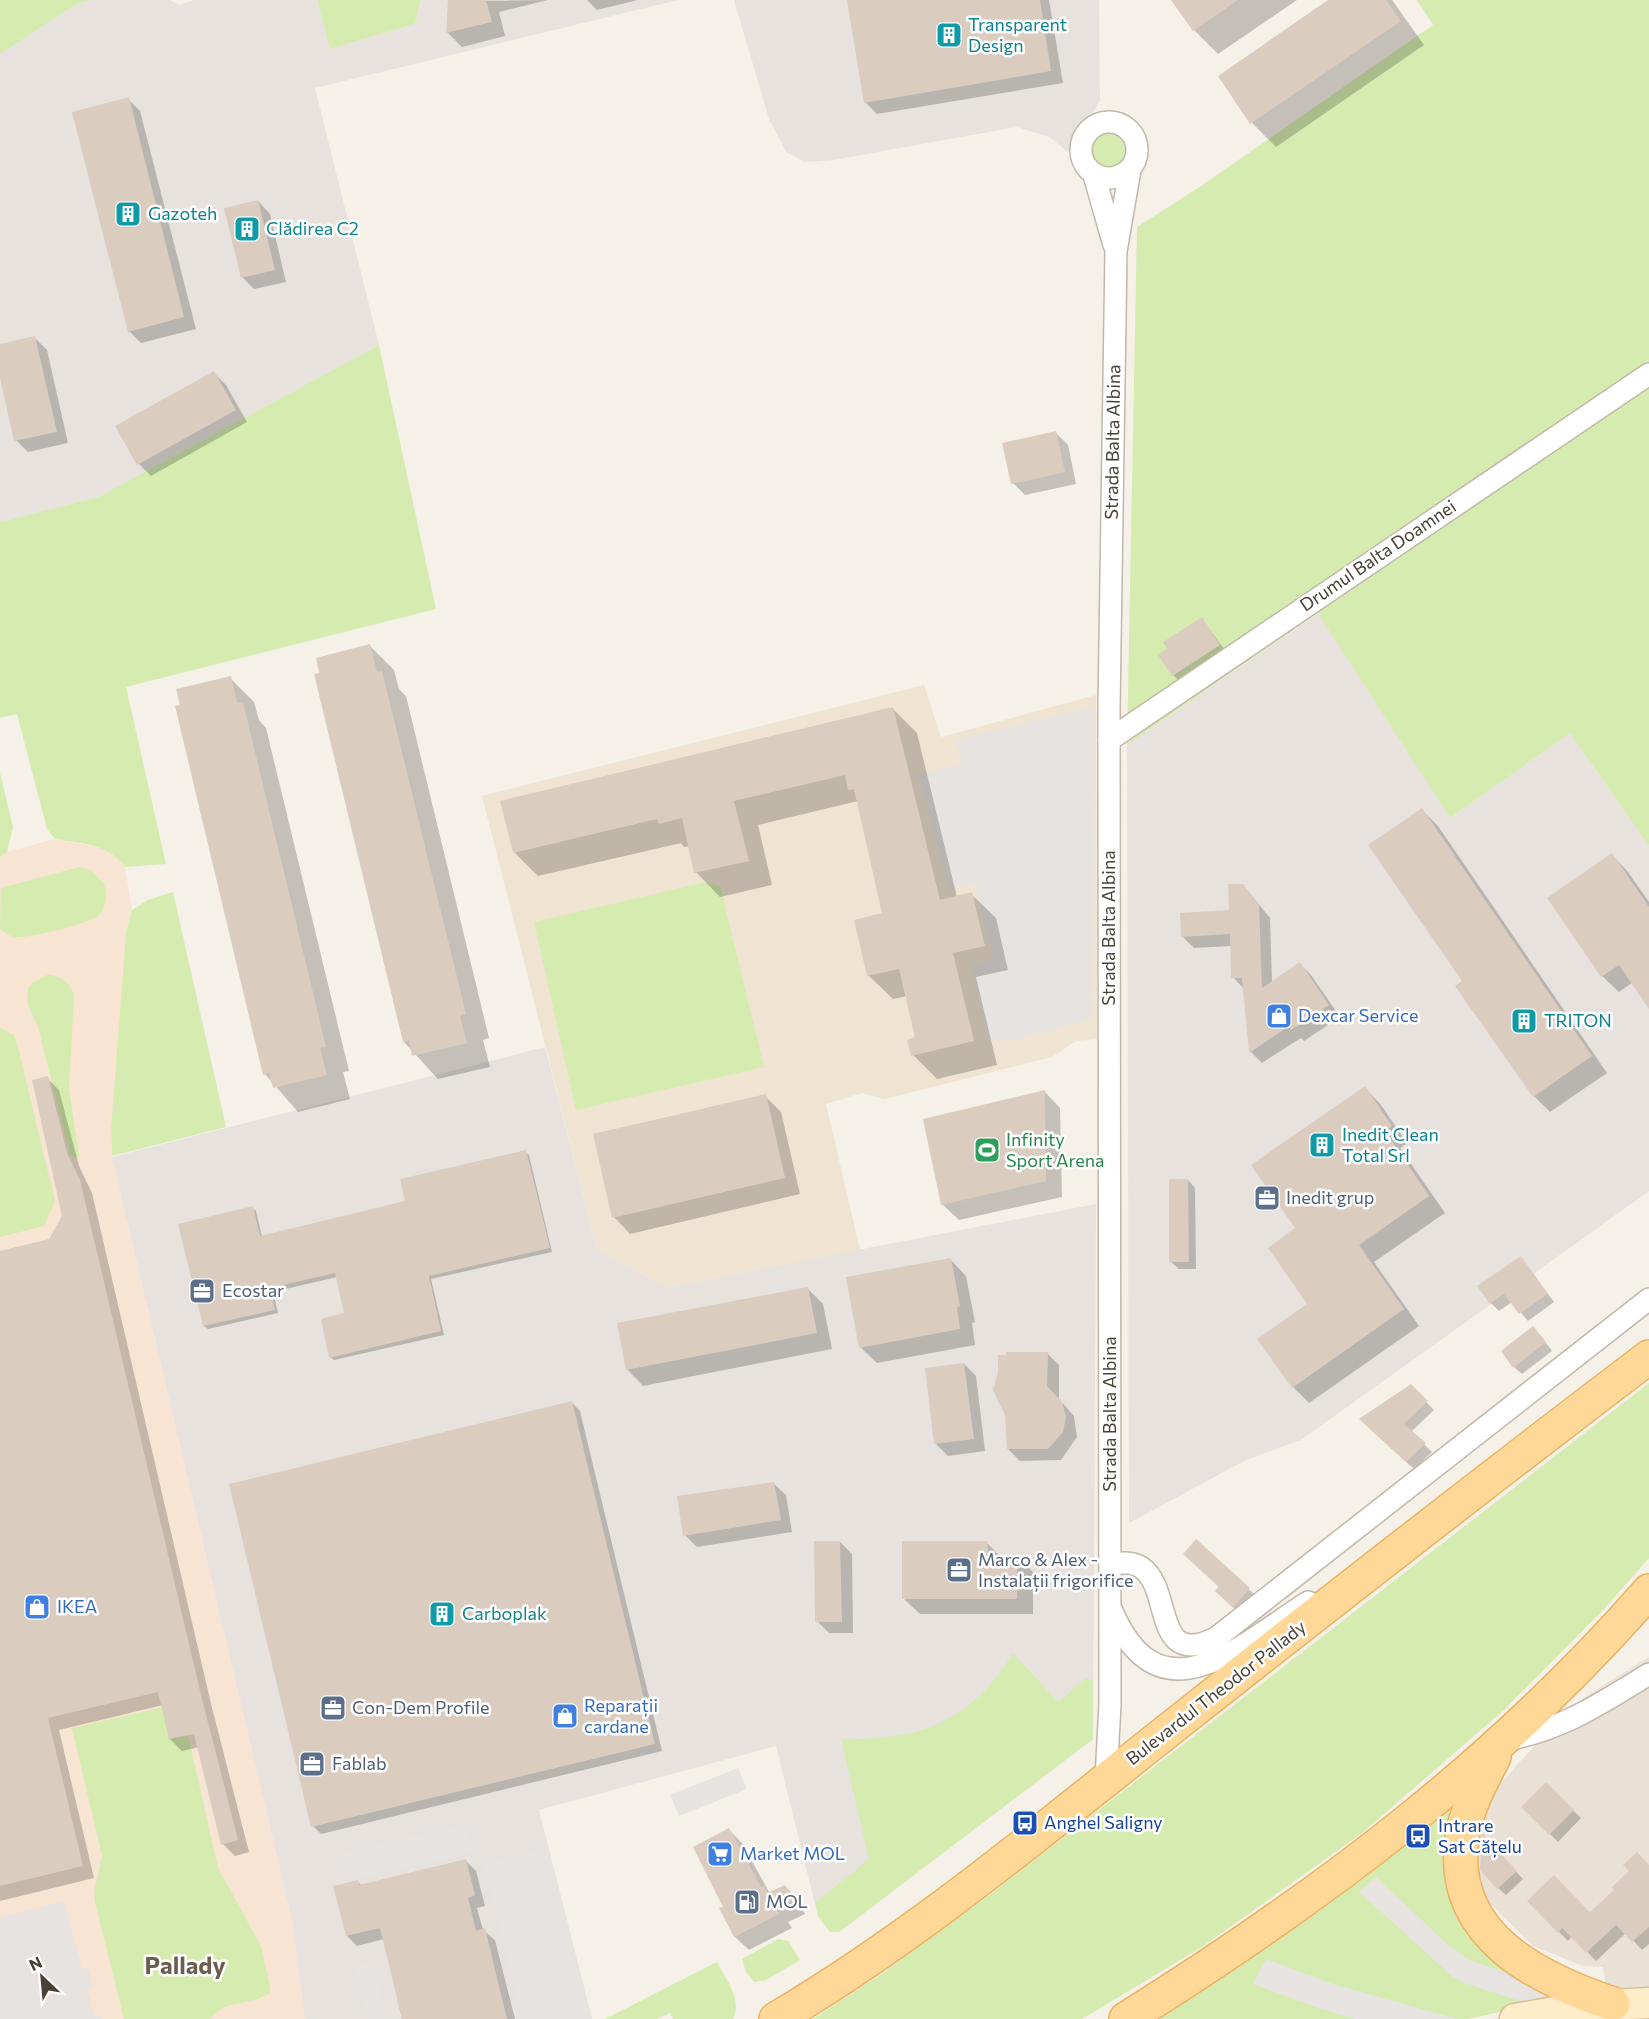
<svg xmlns="http://www.w3.org/2000/svg" width="1649" height="2019" font-family="Commissioner,sans-serif">
<style>
.residential{fill:#e9e1d6}
.commercial{fill:#f7e4d3}
.industrial{fill:#e7e2dd}
.education{fill:#efe4d2}
.green{fill:#d6ebb0}
.parking{fill:#e6e3e0}
.shadow{fill:#0003}
.building{fill:#dacdc0}
.lines{fill:none;stroke-linecap:round;stroke-linejoin:round}
.street-casing{stroke:#c1b7aa;stroke-width:24}
.secondary-casing{stroke:#d7bf97;stroke-width:33}
.primary-casing{stroke:#e9b362;stroke-width:36}
.street{stroke:#fff;stroke-width:21}
.secondary{stroke:#ffecc8;stroke-width:30}
.primary{stroke:#ffd797;stroke-width:33}
.labels{text-anchor:middle;stroke-width:5;stroke-linejoin:round;paint-order:stroke}
.culture-label{font-size:18px;fill:#0d838f;stroke:#fff;text-anchor:start}
.street-label{font-size:18px;fill:#494036;stroke:#fff}
.shop-label{font-size:18px;fill:#366cbe;stroke:#fff;text-anchor:start}
.leisure-label{font-size:18px;fill:#27864d;stroke:#fff;text-anchor:start}
.service-label{font-size:18px;fill:#4e5e75;stroke:#fff;text-anchor:start}
.transit-label{font-size:18px;fill:#164399;stroke:#fff;text-anchor:start}
.district-label{font-size:24px;font-weight:bold;fill:#6c5d4d;stroke:#fff}
</style>
<rect width="100%" height="100%" fill="#f5f0e8"/>
<polygon class="residential" points="1649,1657 1649,2019 1492,2019 1607,1992 1603,1967 1583,1966 1533,1946 1470,1884 1470,1840 1493,1792 1560,1717 1588,1695"/>
<polygon class="commercial" points="55,839 98,847 115,853 125,867 132,910 126,932 111,1129 112,1157 292,1920 305,2019 0,2019 0,857 7,852"/>
<g class="industrial">
<polygon points="89,0 170,0 179,5 194,0 317,0 330,49 415,24 421,0 678,0 315,88 379,345 98,497 0,522 0,54 73,6"/>
<polygon points="734,0 1099,0 1100,101 1068,152 1049,137 1017,127 833,160 805,162 786,152 769,119"/>
<polygon points="1319,613 1450,818 1570,733 1649,846 1649,1191 1301,1440 1246,1460 1129,1523 1127,745"/>
<polygon points="545,1047 597,1249 666,1287 1096,1204 1093,1739 839,1932 830,1932 818,1916 776,1746 539,1810 592,2019 305,2019 292,1920 112,1157"/>
</g>
<polygon class="education" points="924,685 941,737 1096,695 1097,1039 1076,1041 1052,1057 885,1099 862,1093 826,1104 860,1250 666,1287 597,1249 482,796"/>
<g class="green">
<polygon points="0,0 89,0 73,6 0,54"/>
<polygon points="317,0 421,0 415,24 330,49"/>
<polygon points="1417,0 1649,0 1649,846 1570,733 1450,818 1318,613 1127,745 1137,227 1201,186 1433,25"/>
<circle cx="1110" cy="150" r="19"/>
<path d="M 379,345 L 436,609 L 126,687 L 166,864 L 125,867 C 108,843 83,844 55,839 L 47,829 L 17,714 L 0,718 L 0,522 L 98,497 Z"/>
<polygon points="0,773 13,827 7,852 0,857"/>
<path d="M 79,867 L 91,870 L 104,884 C 107,894 107,906 99,915 C 89,924 30,938 17,937 C 11,937 4,933 0,929 L 1,888 Z"/>
<polygon points="706,882 720,886 764,1067 576,1110 534,922"/>
<polygon points="173,892 226,1127 112,1156 111,1129 126,932 132,910 148,900"/>
<path d="M 47,975 C 62,976 69,981 74,995 L 69,1088 L 79,1157 L 76,1158 L 70,1155 L 38,1027 L 27,1003 L 28,988 L 33,982 Z"/>
<polygon points="0,1028 14,1035 18,1047 55,1201 44,1226 0,1237"/>
<polygon points="1649,1383 1649,1558 1605,1608 1504,1710 1362,1833 1202,1947 1082,2019 813,2019 883,1973 988,1896"/>
<path d="M 1013,1653 L 1058,1702 L 1086,1678 L 1093,1681 L 1093,1739 L 839,1932 L 830,1932 L 818,1916 L 815,1903 L 869,1859 L 841,1739 C 919,1741 971,1722 1013,1653 Z"/>
<polygon points="181,1703 218,1868 261,1946 270,1986 270,1993 258,1999 223,2007 210,2019 124,2019 95,1902 94,1892 102,1856 72,1728"/>
<path d="M 1448,1808 L 1455,1809 L 1450,1873 L 1552,1994 L 1545,2002 L 1468,2019 L 1151,2019 C 1255,1955 1358,1890 1448,1808 Z"/>
<polygon points="778,1939 788,1941 800,1960 766,1980 754,1982 746,1972 742,1959"/>
<path d="M 717,1962 C 726,1979 743,2001 733,2019 L 673,2019 L 670,2013 L 657,2019 L 605,2019 Z"/>
</g>
<g class="parking">
<polygon points="1094,706 1092,1019 1016,1039 989,1041 971,965 994,959 975,883 949,889 919,774 962,764 955,740"/>
<polygon points="738,1768 747,1789 679,1816 670,1795"/>
<polygon points="467,1824 473,1852 347,1881 340,1853"/>
<polygon points="548,1847 592,2019 522,2019 484,1864"/>
<polygon points="1376,1877 1446,1943 1469,1960 1546,1986 1552,1994 1532,2005 1464,1983 1452,1976 1359,1892"/>
<polygon points="64,1901 82,1969 88,1968 93,1987 87,1989 94,2016 100,2015 101,2019 0,2019 0,1917"/>
<polygon points="1266,1959 1333,1984 1457,2019 1356,2019 1321,2009 1253,1984"/>
<polygon points="373,1962 387,2019 367,2019 354,1967"/>
</g>
<g class="shadow">
<polygon points="548,0 499,12 505,36 462,47 448,33 449,1"/>
<polygon points="587,0 638,0 597,10"/>
<polygon points="848,0 1049,0 1063,83 877,114 865,102"/>
<polygon points="1173,0 1297,0 1218,54 1194,30"/>
<polygon points="1331,0 1392,0 1424,45 1276,147 1252,123"/>
<polygon points="128,99 140,111 196,329 141,343 129,331"/>
<polygon points="258,201 270,214 286,282 254,289 242,277"/>
<polygon points="35,338 47,350 68,443 28,452 16,440 0,371 0,346"/>
<polygon points="214,373 226,385 247,422 151,476 139,464 117,427"/>
<polygon points="1056,433 1068,445 1076,484 1025,495 1013,483"/>
<polygon points="1202,619 1227,653 1181,683 1173,675 1169,649"/>
<polygon points="370,646 394,670 399,689 406,696 489,1038 483,1040 490,1067 438,1079 404,1042"/>
<polygon points="230,678 254,702 259,720 266,728 349,1071 343,1072 350,1099 298,1112 265,1074"/>
<polygon points="892,708 917,733 957,897 971,894 996,918 1008,970 976,977 997,1065 937,1079 913,1055 917,1038 907,996 893,999 868,975 884,915 858,801 758,825 772,885 720,897 696,872 690,846 684,847 681,843 538,876 514,852"/>
<polygon points="1422,810 1438,826 1607,1073 1550,1112 1534,1096 1464,981"/>
<polygon points="1612,855 1628,872 1649,902 1649,1006 1633,982 1619,992 1602,976"/>
<polygon points="1243,885 1270,918 1272,982 1300,964 1311,975 1340,1017 1304,1041 1301,1038 1262,1063 1251,1052 1244,989 1233,977 1232,946 1194,948 1182,936 1230,912"/>
<polygon points="47,1078 59,1090 79,1166 92,1193 212,1708 249,1852 235,1856 223,1844 199,1747 182,1751 170,1739 163,1705 59,1730 94,1878 0,1901 0,1252 49,1240 64,1217"/>
<polygon points="1365,1088 1381,1105 1407,1143 1400,1148 1445,1213 1374,1262 1419,1326 1309,1403 1293,1387 1309,1304 1297,1229"/>
<polygon points="1044,1091 1060,1108 1062,1197 959,1220 942,1204"/>
<polygon points="765,1096 781,1112 800,1194 630,1234 614,1217"/>
<polygon points="525,1152 529,1155 552,1252 431,1279 444,1335 334,1360 330,1357 346,1314 337,1277 273,1292 278,1313 208,1329 204,1326 252,1208 256,1211 262,1237 407,1202"/>
<polygon points="1188,1180 1195,1188 1196,1269 1179,1269 1171,1262"/>
<polygon points="1521,1258 1554,1302 1528,1321 1512,1302 1499,1311 1491,1303"/>
<polygon points="950,1259 966,1276 975,1322 972,1323 975,1345 877,1363 860,1347"/>
<polygon points="807,1288 823,1304 832,1349 643,1386 627,1369"/>
<polygon points="1541,1336 1552,1351 1522,1374 1514,1367"/>
<polygon points="1047,1353 1059,1365 1059,1399 1074,1416 1077,1437 1061,1460 1020,1461 1008,1449"/>
<polygon points="964,1364 976,1376 985,1451 948,1456 936,1444"/>
<polygon points="1410,1386 1434,1410 1411,1432 1432,1452 1414,1469 1368,1427"/>
<polygon points="572,1403 580,1411 662,1751 321,1834 313,1826"/>
<polygon points="773,1483 786,1495 792,1532 697,1547 685,1535"/>
<polygon points="1197,1541 1257,1597 1241,1614 1224,1599"/>
<polygon points="840,1542 852,1554 853,1633 829,1633 817,1621"/>
<polygon points="986,1542 1001,1557 1017,1556 1033,1572 1033,1614 920,1614 903,1598"/>
<polygon points="1546,1784 1581,1818 1558,1842 1523,1807"/>
<polygon points="729,1830 742,1843 769,1892 785,1886 798,1900 805,1914 788,1922 792,1928 749,1950 735,1937 721,1909 725,1907"/>
<polygon points="1483,1837 1523,1879 1506,1895 1498,1888"/>
<polygon points="466,1861 476,1871 485,1906 477,1908 483,1930 495,1940 515,2019 402,2019 384,1939 357,1946 347,1936 358,1882 362,1886"/>
<polygon points="1649,1867 1649,1944 1642,1950 1626,1933 1596,1961 1572,1936 1568,1941 1529,1901 1590,1914"/>
</g>
<g class="building">
<polygon points="448,0 486,0 492,22 446,33"/>
<polygon points="847,0 1040,0 1051,71 864,103"/>
<polygon points="1171,0 1238,0 1193,31"/>
<polygon points="1328,0 1386,0 1401,21 1250,124 1218,76"/>
<polygon points="129,97 184,317 128,332 72,112"/>
<polygon points="258,200 275,270 241,278 224,208"/>
<polygon points="35,336 57,432 14,441 0,378 0,344"/>
<polygon points="214,371 236,410 137,465 115,426"/>
<polygon points="1056,431 1065,472 1011,484 1002,443"/>
<polygon points="1202,617 1220,645 1172,676 1158,655 1167,649 1163,642"/>
<polygon points="370,644 377,672 382,671 466,1014 460,1016 467,1043 412,1056 409,1041 403,1042 314,674 319,673 316,658"/>
<polygon points="231,676 237,703 243,702 326,1047 320,1048 327,1075 273,1088 269,1073 263,1075 175,706 180,705 176,689"/>
<polygon points="893,707 940,900 972,892 985,946 953,953 974,1041 911,1056 907,1040 915,1037 899,969 867,976 854,920 882,913 854,789 848,790 845,775 734,801 749,861 694,873 682,818 659,824 657,819 513,853 500,801"/>
<polygon points="1422,808 1592,1056 1533,1097 1455,986 1462,981 1368,845"/>
<polygon points="1612,853 1649,907 1649,1009 1619,965 1601,977 1547,898"/>
<polygon points="1228,884 1243,884 1259,905 1262,988 1300,962 1329,1005 1291,1030 1289,1026 1249,1053 1242,978 1231,978 1230,934 1181,937 1180,913 1229,910"/>
<polygon points="48,1076 67,1153 80,1180 201,1695 238,1840 221,1845 194,1734 169,1739 158,1692 48,1718 83,1866 0,1886 0,1251 49,1239 62,1216 32,1080"/>
<polygon points="1365,1086 1392,1126 1385,1131 1429,1196 1359,1245 1404,1309 1292,1388 1257,1339 1307,1304 1268,1248 1295,1228 1251,1165"/>
<polygon points="1045,1090 1046,1181 941,1205 923,1119"/>
<polygon points="766,1094 785,1178 612,1218 593,1134"/>
<polygon points="526,1150 550,1248 429,1276 441,1331 329,1358 321,1319 344,1313 335,1273 270,1288 275,1310 203,1326 178,1224 253,1206 260,1236 405,1201 400,1179"/>
<polygon points="1169,1179 1188,1179 1189,1262 1169,1262"/>
<polygon points="1521,1256 1548,1294 1519,1314 1504,1294 1490,1304 1477,1286"/>
<polygon points="951,1258 960,1306 957,1307 960,1329 859,1348 846,1277"/>
<polygon points="808,1287 817,1333 626,1370 617,1323"/>
<polygon points="1533,1326 1546,1342 1513,1368 1501,1351"/>
<polygon points="1006,1352 1048,1352 1047,1386 1062,1402 1066,1417 1063,1432 1048,1449 1007,1449 1005,1415 993,1390 998,1372 998,1355 1006,1355"/>
<polygon points="964,1363 974,1439 934,1444 925,1368"/>
<polygon points="1411,1384 1428,1401 1404,1424 1426,1443 1406,1462 1359,1419"/>
<polygon points="572,1401 655,1744 311,1827 229,1484"/>
<polygon points="774,1482 781,1520 683,1536 677,1496"/>
<polygon points="1196,1539 1250,1588 1233,1608 1215,1591 1219,1587 1183,1554"/>
<polygon points="814,1541 840,1541 842,1622 815,1622"/>
<polygon points="902,1541 987,1541 989,1557 1017,1554 1017,1599 902,1599"/>
<polygon points="1546,1782 1574,1810 1549,1835 1521,1807"/>
<polygon points="729,1828 761,1887 764,1886 768,1893 785,1885 793,1900 776,1908 779,1914 734,1937 719,1908 723,1907 693,1847"/>
<polygon points="1482,1833 1517,1871 1497,1889 1480,1870"/>
<polygon points="1637,1852 1649,1865 1649,1927 1632,1942 1616,1925 1586,1953 1562,1928 1558,1933 1527,1901 1554,1875 1590,1912 1614,1890 1612,1887 1629,1871 1623,1865"/>
<polygon points="466,1859 475,1895 468,1898 476,1931 485,1928 507,2019 402,2019 380,1928 346,1936 333,1886 358,1880 359,1885"/>
</g>
<g class="lines">
<g class="street-casing">
<g id="street">
<circle cx="1109" cy="150" r="28"/>
<polyline points="1094,175 1114,245"/>
<polyline points="1109,740 1649,374"/>
<path d="M 1110,1564 C 1121,1563 1133,1561 1142,1568 C 1173,1590 1152,1669 1216,1638 L 1649,1299"/>
<path d="M 1112,1611 C 1160,1724 1242,1644 1308,1602"/>
<path d="M 1504,1740 C 1560,1731 1602,1703 1649,1674"/>
<polyline points="1106,1779 1110,1704 1109,709 1116,251 1130,170"/>
</g>
</g>
<g class="secondary-casing">
<polyline id="secondary" points="1515,2019 1588,2006 1649,2003"/>
</g>
<g class="primary-casing">
<g id="primary">
<path d="M 1494,1757 C 1481,1782 1466,1809 1462,1838 C 1448,1935 1536,1978 1613,2004"/>
<path d="M 776,2019 C 918,1935 1046,1827 1175,1725 C 1332,1601 1490,1478 1649,1357"/>
<path d="M 1126,2019 C 1322,1896 1496,1766 1649,1591"/>
</g>
</g>
<use href="#street" class="street"/>
<use href="#secondary" class="secondary"/>
<use href="#primary" class="primary"/>
</g>
<defs>
<g id="building-square" transform="scale(1.35)"><rect x="-9" y="-9" width="18" height="18" rx="4" fill="#0f9aa8" stroke="#fff"/><path d="M-4-6H4V6H1V3H-1V6H-4ZM-2.5-4.3h1.7v1.8h-1.7ZM.8-4.3h1.7v1.8H.8ZM-2.5-1h1.7V.8h-1.7ZM.8-1h1.7V.8H.8Z" fill="#fff"/></g>
<g id="shop-square" transform="scale(1.35)"><rect x="-9" y="-9" width="18" height="18" rx="4" fill="#3f7fe0" stroke="#fff"/><path d="M-5-2.5h2.3a2.7 3.5 0 0 1 5.4 0H5L5.5 6h-11ZM-1.5-2.5h3a1.5 2.3 0 0 0-3 0Z" fill="#fff"/></g>
<g id="stadium-square" transform="scale(1.35)"><rect x="-9" y="-9" width="18" height="18" rx="4" fill="#2e9e5b" stroke="#fff"/><path d="M0-5a6.5 5 0 1 0 0 10a6.5 5 0 1 0 0-10ZM-3.5-1.8h7v3.6h-7Z" fill="#fff"/></g>
<g id="office-square" transform="scale(1.35)"><rect x="-9" y="-9" width="18" height="18" rx="4" fill="#5c6f8a" stroke="#fff"/><path d="M-6-3h4V-5.5h4V-3h4V5H-6ZM-1-4.5V-3h2v-1.5ZM-6 0V1H6V0Z" fill="#fff"/></g>
<g id="bus-square" transform="scale(1.35)"><rect x="-9" y="-9" width="18" height="18" rx="4" fill="#1a4fb4" stroke="#fff"/><path d="M-5-6H5V4H4V6H2V4H-2V6H-4V4H-5ZM-3.5-4V0h7V-4ZM-3.5 1.2v1.5H-2V1.2ZM2 1.2v1.5H3.5V1.2Z" fill="#fff"/></g>
<g id="supermarket-square" transform="scale(1.35)"><rect x="-9" y="-9" width="18" height="18" rx="4" fill="#3f7fe0" stroke="#fff"/><path d="M-6-5.5h2.5l.6 2H6L4.5 2H-2.5L-4.4-4H-6ZM-1.5 3.2a1.3 1.3 0 1 0 .1 0ZM3 3.2a1.3 1.3 0 1 0 .1 0Z" fill="#fff"/></g>
<g id="fuel-square" transform="scale(1.35)"><rect x="-9" y="-9" width="18" height="18" rx="4" fill="#5c6f8a" stroke="#fff"/><path d="M-5.5-6h7V0h2V4h1.3V-2.5L3-4.5l.8-.8L6-3V5H2.5V1h-1V6h-7ZM-4.2-4.7v3.2H.2V-4.7Z" fill="#fff"/></g>
</defs>
<g fill-rule="evenodd">
<use href="#building-square" x="949" y="35"/>
<use href="#building-square" x="128" y="214"/>
<use href="#building-square" x="247" y="229"/>
<use href="#shop-square" x="1279" y="1016"/>
<use href="#building-square" x="1524" y="1021"/>
<use href="#building-square" x="1322" y="1145"/>
<use href="#stadium-square" x="987" y="1150"/>
<use href="#office-square" x="1267" y="1198"/>
<use href="#office-square" x="202" y="1291"/>
<use href="#office-square" x="959" y="1570"/>
<use href="#shop-square" x="37" y="1607"/>
<use href="#building-square" x="442" y="1614"/>
<use href="#office-square" x="333" y="1708"/>
<use href="#shop-square" x="565" y="1716"/>
<use href="#office-square" x="312" y="1764"/>
<use href="#bus-square" x="1025" y="1823"/>
<use href="#bus-square" x="1418" y="1836"/>
<use href="#supermarket-square" x="720" y="1854"/>
<use href="#fuel-square" x="747" y="1902"/>
</g>
<g class="labels">
<g class="culture-label">
<text x="968" y="31">Transparent<tspan x="968" dy="21">Design</tspan></text>
<text x="148" y="220">Gazoteh</text>
<text x="266" y="235">Clădirea C2</text>
<text x="1544" y="1027">TRITON</text>
<text x="1342" y="1141">Inedit Clean<tspan x="1342" dy="21">Total Srl</tspan></text>
<text x="462" y="1620">Carboplak</text>
</g>
<g class="street-label">
<text transform="translate(1113 442) rotate(-89)" y="6">Strada Balta Albina</text>
<text transform="translate(1378 556) rotate(-34)" y="6">Drumul Balta Doamnei</text>
<text transform="translate(1109 928) rotate(-90)" y="6">Strada Balta Albina</text>
<text transform="translate(1110 1414) rotate(-90)" y="6">Strada Balta Albina</text>
<text transform="translate(1216 1693) rotate(-38)" y="6">Bulevardul Theodor Pallady</text>
</g>
<g class="shop-label">
<text x="1298" y="1022">Dexcar Service</text>
<text x="57" y="1613">IKEA</text>
<text x="584" y="1712">Reparații<tspan x="584" dy="21">cardane</tspan></text>
<text x="740" y="1860">Market MOL</text>
</g>
<g class="leisure-label">
<text x="1006" y="1146">Infinity<tspan x="1006" dy="21">Sport Arena</tspan></text>
</g>
<g class="service-label">
<text x="1286" y="1204">Inedit grup</text>
<text x="222" y="1297">Ecostar</text>
<text x="978" y="1566">Marco &amp; Alex -<tspan x="978" dy="21">Instalații frigorifice</tspan></text>
<text x="352" y="1714">Con-Dem Profile</text>
<text x="332" y="1770">Fablab</text>
<text x="766" y="1908">MOL</text>
</g>
<g class="transit-label">
<text x="1044" y="1829">Anghel Saligny</text>
<text x="1438" y="1832">Intrare<tspan x="1438" dy="21">Sat Cățelu</tspan></text>
</g>
<g class="district-label">
<text x="185" y="1974">Pallady</text>
</g>
</g>
<g transform="translate(42 1977) rotate(334)" stroke="#ffffff" stroke-width="4.5" paint-order="stroke">
<path d="M0-4.5L10 22L0 15L-10 22Z" fill="#494036"/>
<text y="-9" font-size="16" font-weight="bold" text-anchor="middle" fill="#494036">N</text>
</g>
</svg>
